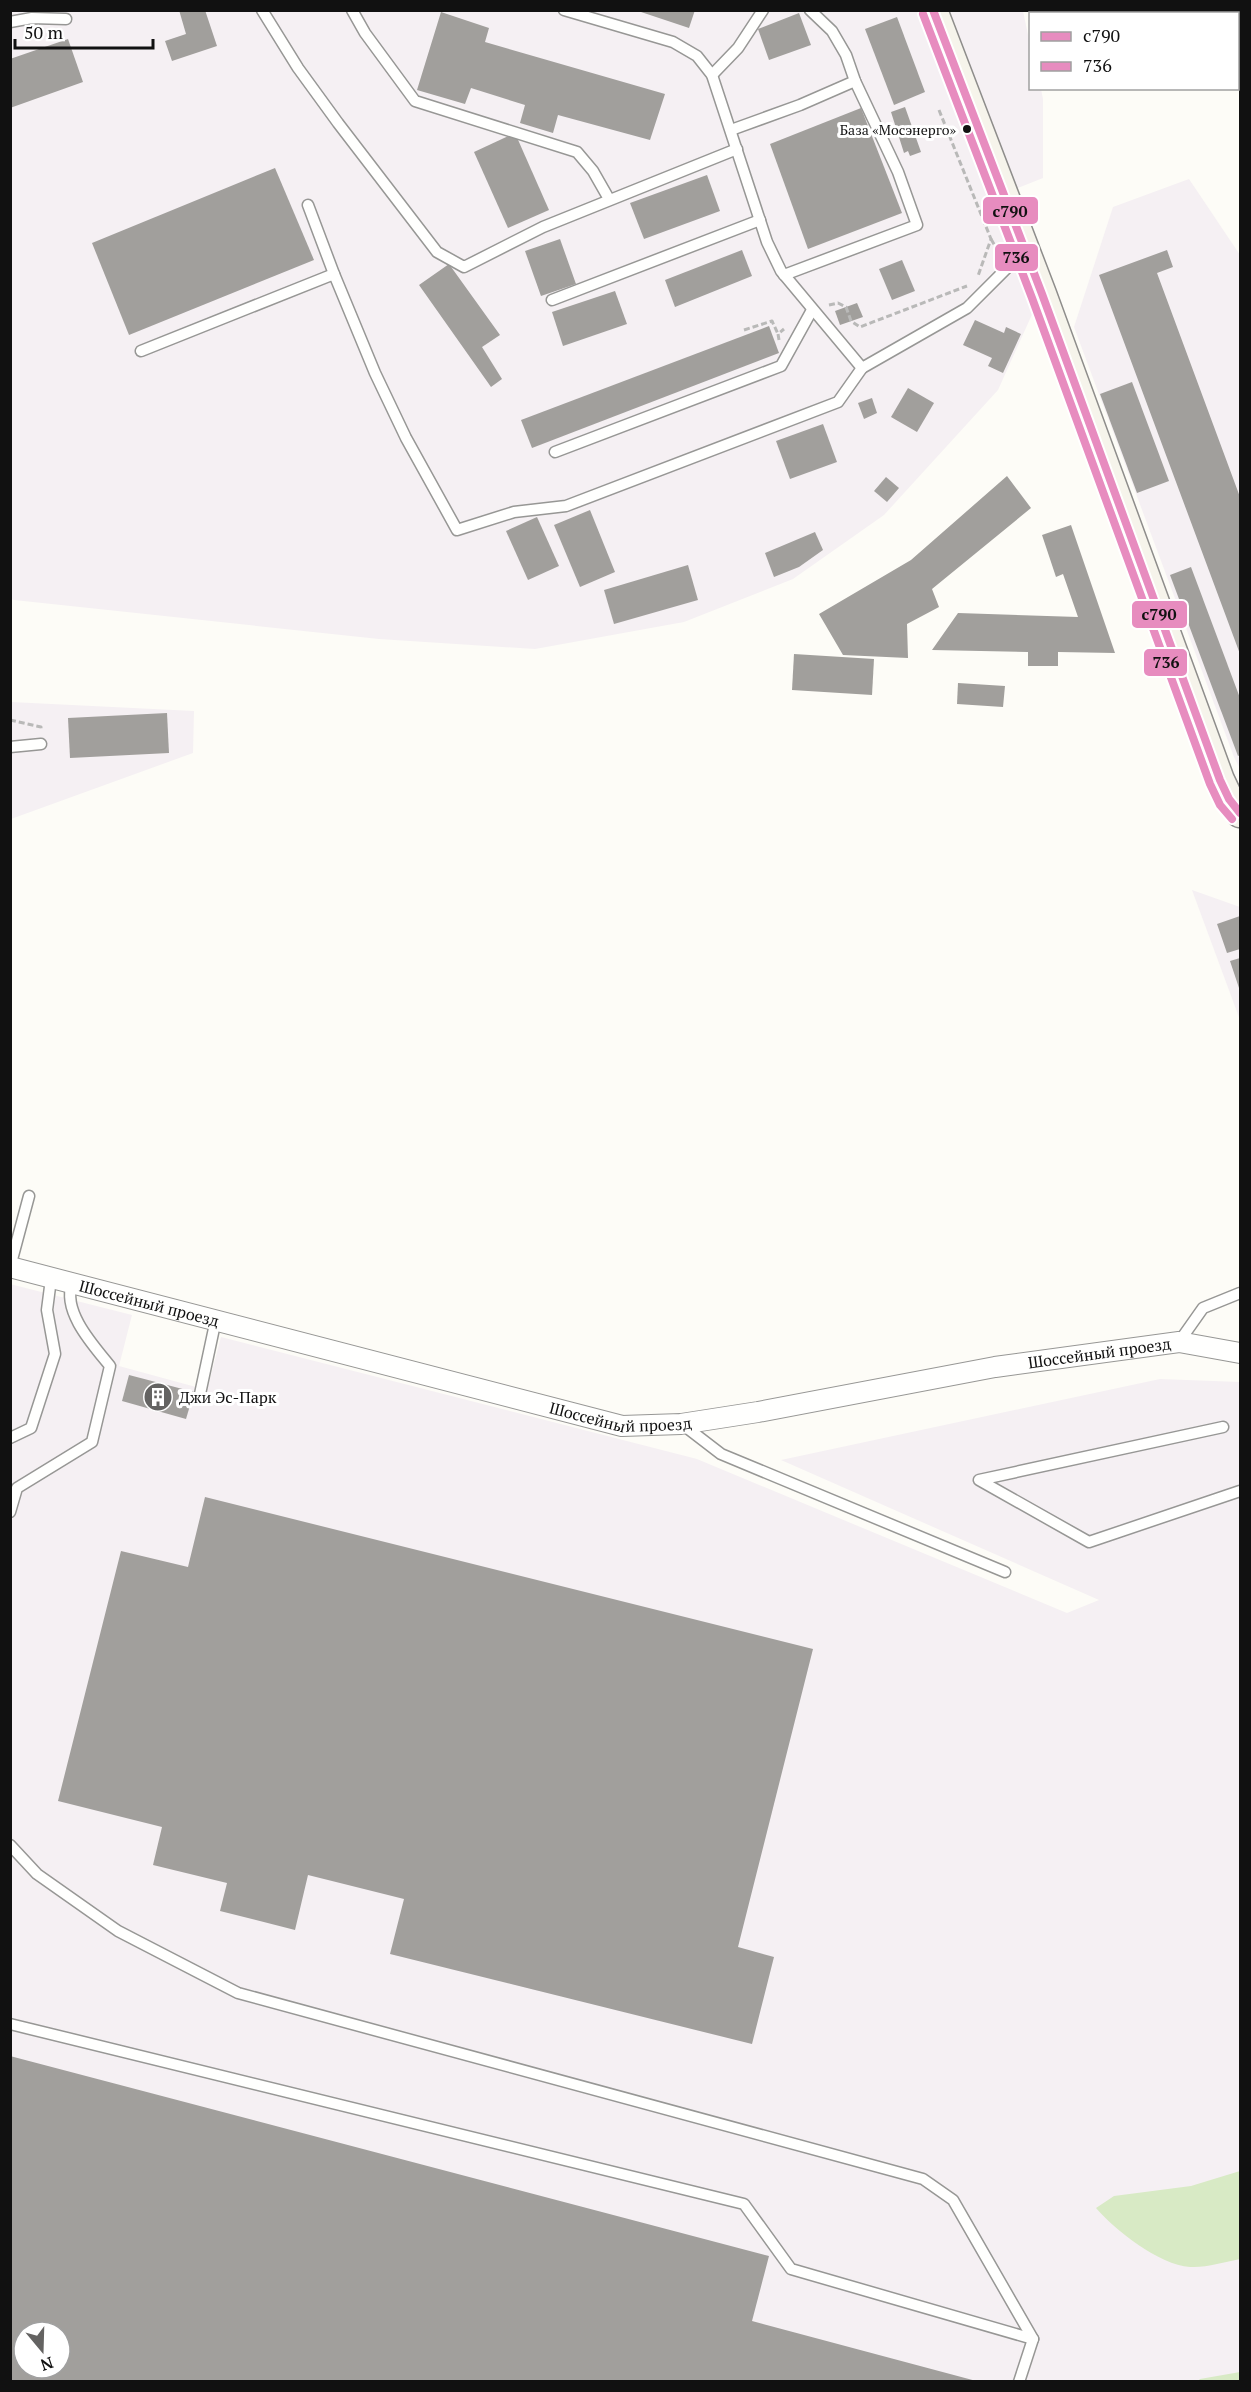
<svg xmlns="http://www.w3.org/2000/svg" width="1251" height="2392" font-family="'PT Serif',serif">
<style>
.industrial{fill:#f5f0f3;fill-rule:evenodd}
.forest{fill:#d8eac5}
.building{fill:#a19f9c;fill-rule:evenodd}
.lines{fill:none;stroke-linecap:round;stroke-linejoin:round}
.lane-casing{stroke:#979795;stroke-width:13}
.street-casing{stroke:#979795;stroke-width:22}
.secondary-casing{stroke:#8e8d8b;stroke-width:31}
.path{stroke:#b9b9b8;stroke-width:3;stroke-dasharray:6 3;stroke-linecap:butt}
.lane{stroke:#fffffe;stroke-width:10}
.street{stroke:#fffffe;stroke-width:20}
.secondary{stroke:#f6f4eb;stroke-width:28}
.bus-1-casing{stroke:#fff;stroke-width:12}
.bus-2-casing{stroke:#fff;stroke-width:12}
.bus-1{stroke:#e78cbf;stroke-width:8}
.bus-2{stroke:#e78cbf;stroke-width:8}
.bus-dot{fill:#111;stroke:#fff;stroke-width:2}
.labels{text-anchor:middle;stroke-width:6;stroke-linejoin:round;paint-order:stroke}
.bus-label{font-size:14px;fill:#111;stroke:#fff;text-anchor:end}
.street-label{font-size:16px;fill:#111;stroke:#fff}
.poi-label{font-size:16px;fill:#111;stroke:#fff;text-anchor:start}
.line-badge{stroke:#fff;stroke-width:2}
.pale-badge-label{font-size:16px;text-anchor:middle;font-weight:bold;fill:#111}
</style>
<rect width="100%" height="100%" fill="#fdfcf7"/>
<g class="industrial">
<polygon points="10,11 918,11 1034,310 998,390 884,515 793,579 684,622 535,649 379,639 14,600 10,599"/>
<polygon points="945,11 1023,11 1030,44 1030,88 1041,89 1043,99 1043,178 1013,190"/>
<polygon points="1189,179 1240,255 1240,769 1234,757 1074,327 1113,207"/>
<polygon points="11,702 194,711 193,753 11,819"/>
<polygon points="1192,890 1240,907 1240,1020"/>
<path d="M 10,1284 L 132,1315 L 119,1366 L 207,1390 L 221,1337 L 697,1459 L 1067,1613 L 1099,1600 L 781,1460 L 1160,1379 L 1240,1382 L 1240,2381 L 11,2381 ZM 24,2332 L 60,2332 L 60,2368 L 24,2368 Z"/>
</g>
<g class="forest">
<path d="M 1240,2171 L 1240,2259 C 1224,2262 1206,2268 1190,2267 C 1159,2265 1115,2230 1096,2208 L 1114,2196 L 1191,2186 Z"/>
<polygon points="1240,2372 1240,2381 1198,2381 1200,2379"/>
</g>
<g class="building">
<polygon points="179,10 205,10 217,46 172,61 165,41 186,34"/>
<polygon points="635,10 695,10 689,28"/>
<polygon points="441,12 489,28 485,42 665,94 650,140 558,115 553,133 520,123 525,105 471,88 465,104 417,90"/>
<polygon points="799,13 811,45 769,60 758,29"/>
<polygon points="897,17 925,92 894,105 865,29"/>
<polygon points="68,39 83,82 10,108 10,59"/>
<polygon points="905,107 921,152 910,156 908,151 904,153 891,112"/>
<polygon points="861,108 902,213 808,249 770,144"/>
<polygon points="515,133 549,210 508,228 474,152"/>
<polygon points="275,168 314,260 129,335 92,243"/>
<polygon points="707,175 720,211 644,239 630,203"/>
<polygon points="560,239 576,284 541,296 525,251"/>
<polygon points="742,250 752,276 675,307 665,280"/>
<polygon points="1167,250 1173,267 1157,273 1240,497 1240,654 1099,275"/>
<polygon points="902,260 915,291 892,300 879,269"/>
<polygon points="449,264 500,335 482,347 502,379 491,387 419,285"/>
<polygon points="615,291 627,324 563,346 552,312"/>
<polygon points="857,303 863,317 840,325 835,311"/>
<polygon points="975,320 1004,333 1006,327 1021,334 1003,373 988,366 992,358 963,345"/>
<polygon points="769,326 779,353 532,448 521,420"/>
<polygon points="1132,382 1169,481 1137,493 1100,394"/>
<polygon points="908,388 934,403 917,432 891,417"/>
<polygon points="872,398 877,413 864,419 858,403"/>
<polygon points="823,424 837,462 790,479 776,441"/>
<polygon points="1007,476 1031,508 932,589 939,607 907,624 908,658 843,655 819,614 911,560"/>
<polygon points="886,477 899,488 887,502 874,491"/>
<polygon points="590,510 615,572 580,587 554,525"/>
<polygon points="537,517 559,566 528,580 506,531"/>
<polygon points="1071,525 1115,653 1058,652 1058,666 1028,666 1028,652 932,650 958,613 1078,617 1063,574 1056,577 1042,535"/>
<polygon points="815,532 823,550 799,567 774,577 765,553"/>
<polygon points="688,565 698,600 614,624 604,590"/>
<polygon points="1191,567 1240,698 1240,755 1238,756 1170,575"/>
<polygon points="794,654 874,659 872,695 792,690"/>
<polygon points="958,683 1005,686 1003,707 957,704"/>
<polygon points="167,713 169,753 70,758 68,718"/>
<polygon points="1240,916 1240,949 1227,953 1217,924"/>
<polygon points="1240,958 1240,991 1230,961"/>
<polygon points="129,1375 194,1392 186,1419 122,1401"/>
<polygon points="205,1497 813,1649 738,1947 774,1957 752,2044 390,1954 404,1899 308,1875 295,1930 220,1911 227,1883 153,1865 162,1827 58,1801 121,1551 188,1567"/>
<path d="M 10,2056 L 769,2256 L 752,2321 L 980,2382 L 10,2382 ZM 24,2332 L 60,2332 L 60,2368 L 24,2368 Z"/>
</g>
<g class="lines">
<g class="lane-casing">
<g id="lane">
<polyline points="262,10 298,68 338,123 437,252 464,267 543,227 737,149"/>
<polyline points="352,10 365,33 415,101 577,152 593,171 609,199"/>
<polyline points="564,10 673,42 697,56 712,75 767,242 781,271 862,368 967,308 1023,252"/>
<polyline points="10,22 32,18 66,19"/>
<polyline points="712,75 738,48 763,10"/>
<polyline points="731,130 800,105 855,81"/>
<polyline points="308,205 334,274"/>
<polyline points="784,275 917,225 898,172 855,81 846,55 832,31 810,10"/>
<polyline points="552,300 760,220"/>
<polyline points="141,351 334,274 375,373 406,438 457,530 514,512 566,506 838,402 862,368"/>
<polyline points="555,452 781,366 812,310"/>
<polyline points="10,747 41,744"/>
<polyline points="10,1267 29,1196"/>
<polyline points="1179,1342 1203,1308 1240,1293"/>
<polyline points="200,1394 216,1319"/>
<polyline points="682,1424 721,1454 1005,1572"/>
<polyline points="1223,1427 979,1480 1089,1542 1240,1491"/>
<polyline points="10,1438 31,1428 55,1354 47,1310 51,1279"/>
<path d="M 10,1512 L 17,1488 L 92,1442 L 110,1366 C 94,1346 62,1312 72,1284"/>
<polyline points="10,1845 37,1874 118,1931 238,1993 923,2179 953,2200 1033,2339 1019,2382"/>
<polyline points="10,2024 744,2204 791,2269 1033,2339"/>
</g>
</g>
<g class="street-casing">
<g id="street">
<path id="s1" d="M 10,1267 L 622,1426 L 681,1424 L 758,1412 L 995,1367 L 1179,1342 L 1240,1353"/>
</g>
</g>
<g class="secondary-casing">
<polyline id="secondary" points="933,10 1042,294 1220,780 1229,799 1240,813"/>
</g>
<g class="path">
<polyline points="939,110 991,239 978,276"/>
<polyline points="991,239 1001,256"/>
<polyline points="829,305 838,303 846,307 851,321 860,327 967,286"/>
<polyline points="744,330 772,321 778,334"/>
<polyline points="779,340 778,334 784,329"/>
<polyline points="10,720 41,727 41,730"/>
</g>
<use href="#lane" class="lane"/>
<use href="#street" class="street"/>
<use href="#secondary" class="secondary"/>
<g class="bus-1-casing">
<polyline id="bus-1" points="933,10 1042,294 1220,780 1229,799 1240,813"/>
</g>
<g class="bus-2-casing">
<polyline id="bus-2" points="923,14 1032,298 1210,784 1220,805 1232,819"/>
</g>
<use href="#bus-1" class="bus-1"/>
<use href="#bus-2" class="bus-2"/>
</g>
<defs>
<g id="building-disc" transform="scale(1.5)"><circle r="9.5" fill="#646362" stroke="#fff"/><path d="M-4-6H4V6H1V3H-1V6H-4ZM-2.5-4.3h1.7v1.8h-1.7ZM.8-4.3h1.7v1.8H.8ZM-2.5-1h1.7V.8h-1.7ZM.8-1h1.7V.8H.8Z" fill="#fff"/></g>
</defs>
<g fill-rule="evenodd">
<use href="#building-disc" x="158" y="1397"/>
</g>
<circle class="bus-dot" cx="967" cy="129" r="5"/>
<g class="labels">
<g class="bus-label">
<text x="956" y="135">База «Мосэнерго»</text>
</g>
<g class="street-label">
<text dy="6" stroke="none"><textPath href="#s1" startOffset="144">Шоссейный проезд</textPath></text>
<text dy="6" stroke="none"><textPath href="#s1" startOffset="1116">Шоссейный проезд</textPath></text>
<text dy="6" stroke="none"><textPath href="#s1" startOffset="630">Шоссейный проезд</textPath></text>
</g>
<g class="poi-label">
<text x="179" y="1403">Джи Эс-Парк</text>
</g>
</g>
<g class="line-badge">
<rect x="982" y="196" width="57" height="29" rx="6" fill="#e78cbf"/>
<rect x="994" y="243" width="45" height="29" rx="6" fill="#e78cbf"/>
<rect x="1131" y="600" width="57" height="29" rx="6" fill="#e78cbf"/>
<rect x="1143" y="648" width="45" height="29" rx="6" fill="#e78cbf"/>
</g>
<g class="pale-badge-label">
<text x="1010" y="217">с790</text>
<text x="1016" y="263">736</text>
<text x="1159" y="620">с790</text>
<text x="1166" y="668">736</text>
</g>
<rect width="1251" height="2392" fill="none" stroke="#111111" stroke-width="24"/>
<rect x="1029" y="12" width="210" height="78" fill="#ffffff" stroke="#a0a0a0" stroke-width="1.5"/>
<rect x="1041" y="32" width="30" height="9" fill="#e78cbf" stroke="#a0a0a0" stroke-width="1.5"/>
<text x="1083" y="42" font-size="18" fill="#111111">с790</text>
<rect x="1041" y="62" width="30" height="9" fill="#e78cbf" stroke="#a0a0a0" stroke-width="1.5"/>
<text x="1083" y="72" font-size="18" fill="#111111">736</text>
<g transform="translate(42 2350) rotate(161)"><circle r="28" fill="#ffffff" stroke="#a0a0a0" stroke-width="1.5"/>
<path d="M0-4.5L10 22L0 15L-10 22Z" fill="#646362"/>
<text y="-9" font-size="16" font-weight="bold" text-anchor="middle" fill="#111111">N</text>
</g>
<path d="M15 39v9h138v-9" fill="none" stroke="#111111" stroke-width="3"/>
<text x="24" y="39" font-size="18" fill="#111111" stroke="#ffffff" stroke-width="4.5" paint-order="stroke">50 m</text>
</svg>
